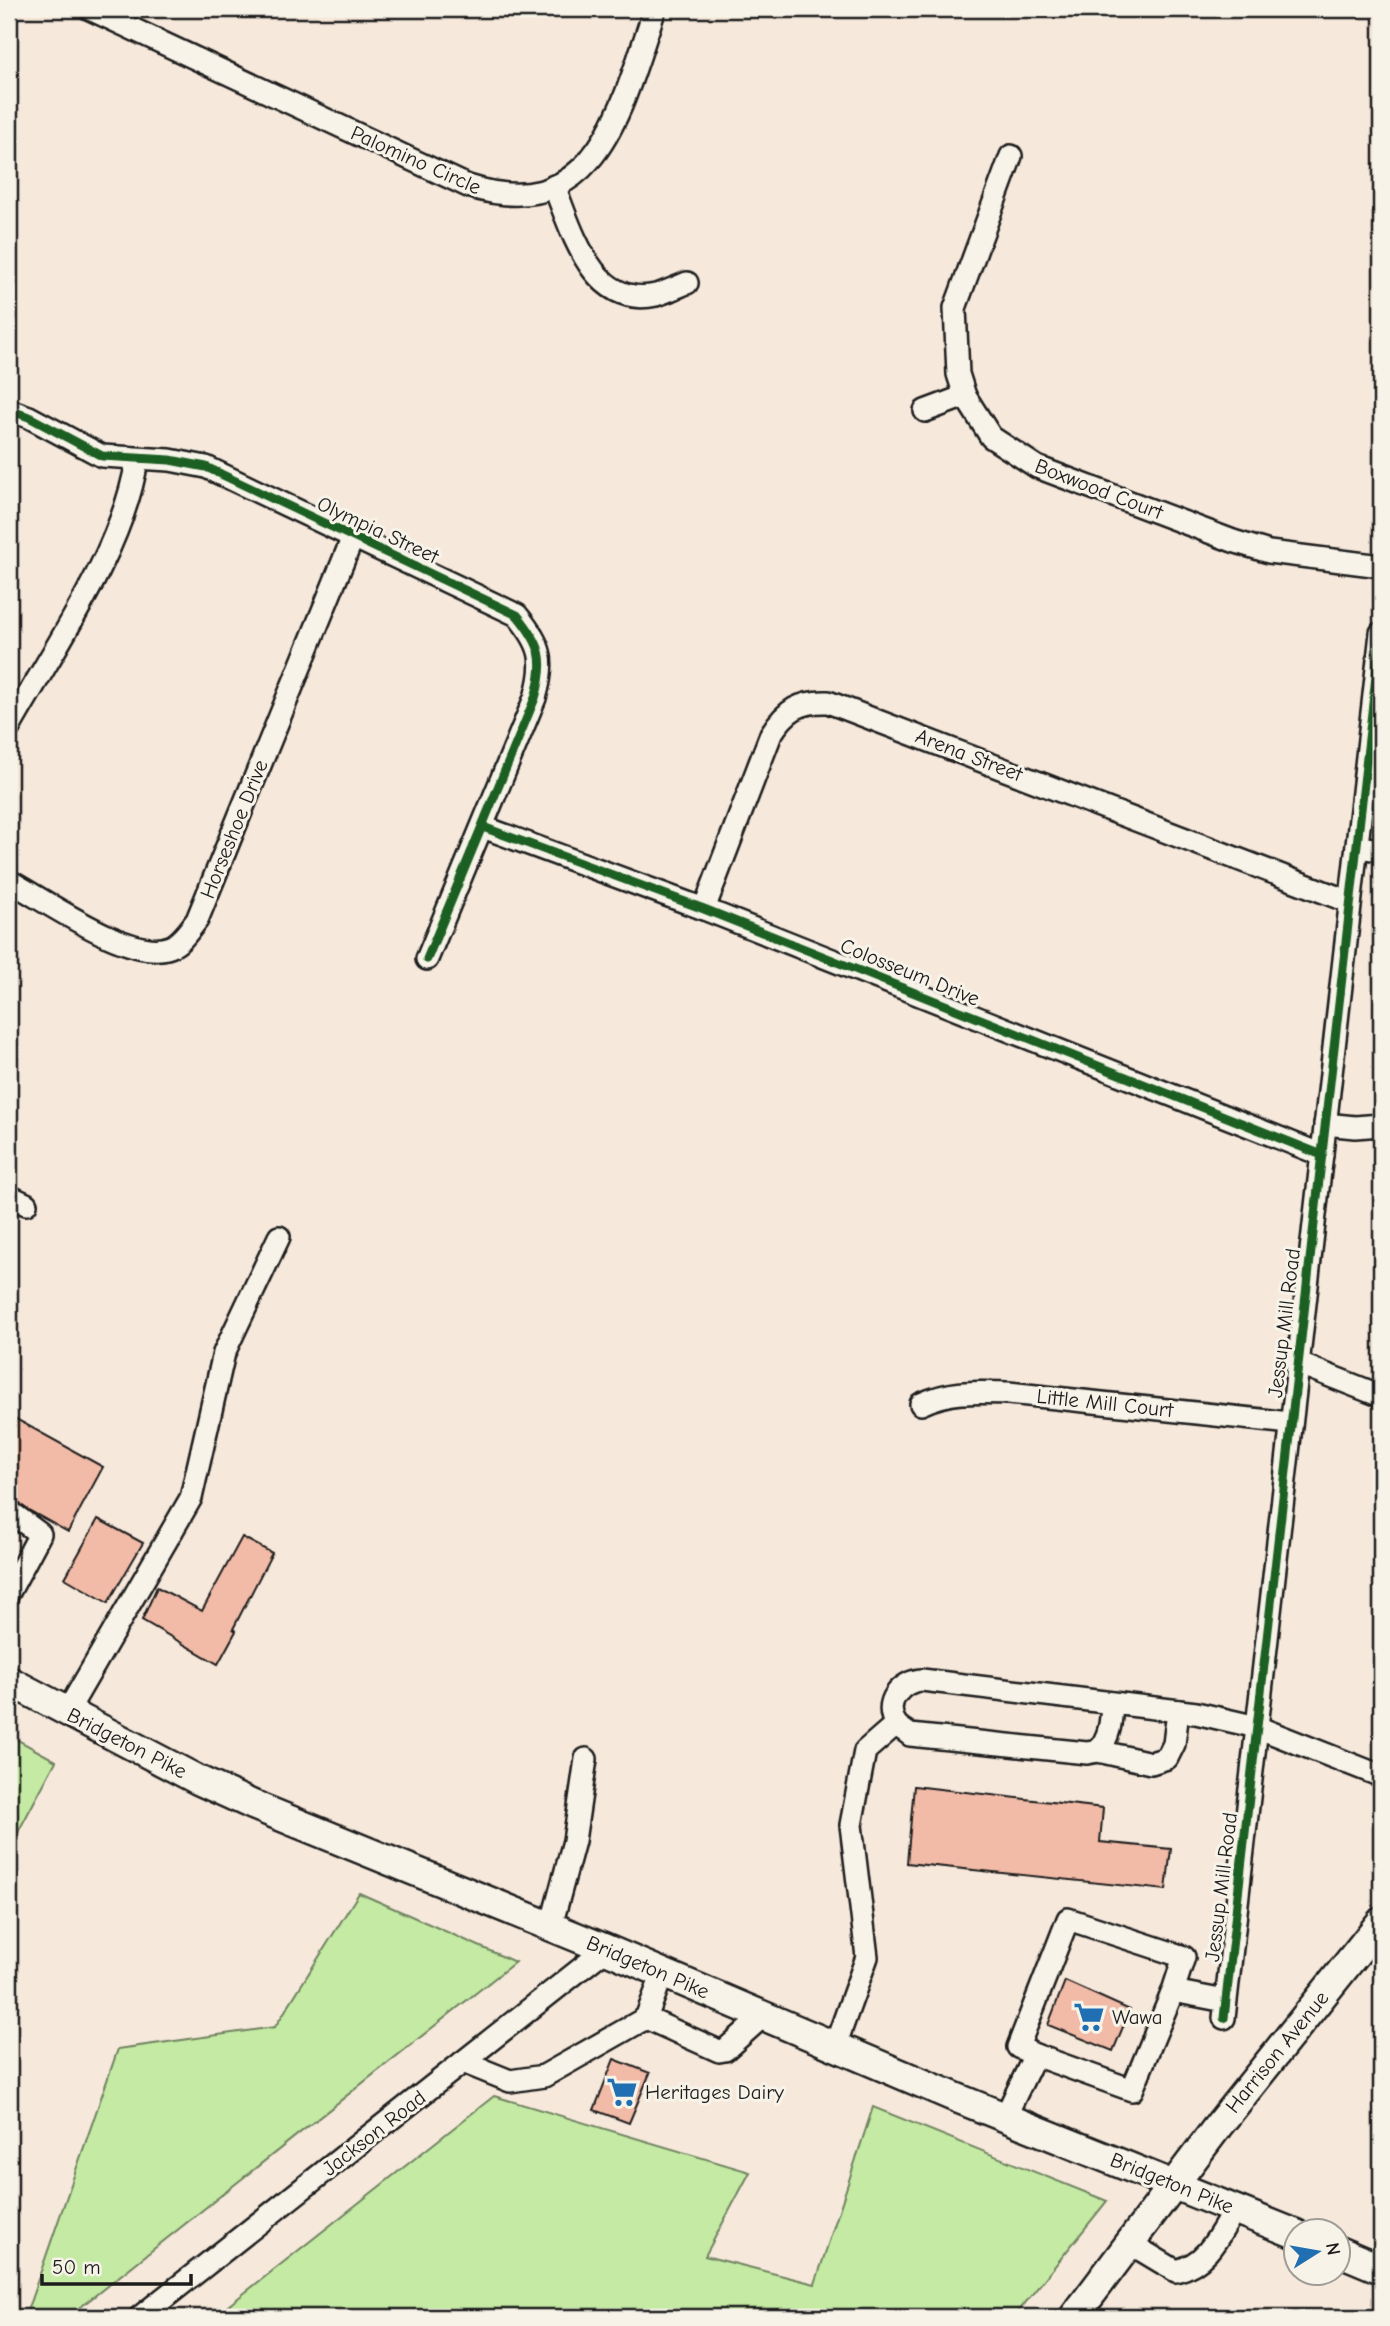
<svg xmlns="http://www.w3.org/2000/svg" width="1390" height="2326" font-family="'Comic Neue',sans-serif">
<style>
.green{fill:#c4eaa4;stroke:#708360;stroke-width:2}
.building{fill:#f2bba7;stroke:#1c1c1c;stroke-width:2}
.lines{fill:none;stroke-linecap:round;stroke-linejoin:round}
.minor-casing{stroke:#1c1c1c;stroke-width:26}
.major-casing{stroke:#1c1c1c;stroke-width:33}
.minor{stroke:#f7f3e8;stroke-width:21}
.major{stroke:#f7f3e8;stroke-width:28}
.cycleway-casing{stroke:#f7f3e8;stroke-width:13}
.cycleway{stroke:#1b5e20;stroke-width:9}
.labels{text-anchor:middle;stroke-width:6;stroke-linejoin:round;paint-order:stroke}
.street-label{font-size:21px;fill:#1c1c1c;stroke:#f7f3e8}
.poi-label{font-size:21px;fill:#1c1c1c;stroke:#f7f3e8;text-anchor:start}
</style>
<rect width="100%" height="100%" fill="#f6e8db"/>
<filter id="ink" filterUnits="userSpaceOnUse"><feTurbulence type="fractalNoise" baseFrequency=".0143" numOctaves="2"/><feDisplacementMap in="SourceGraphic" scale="14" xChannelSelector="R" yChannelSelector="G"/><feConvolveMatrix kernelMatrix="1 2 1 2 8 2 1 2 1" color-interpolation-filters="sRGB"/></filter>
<g filter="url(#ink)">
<g class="green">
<polygon points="9,1735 56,1761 9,1849"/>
<polygon points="359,1893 515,1962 68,2317 25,2317 118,2049 275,2027"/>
<polygon points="494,2096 750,2172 705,2256 815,2284 873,2107 1107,2201 1014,2317 214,2317"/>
</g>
<g class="building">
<polygon points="9,1415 103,1467 68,1532 9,1499"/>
<polygon points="98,1519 143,1543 108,1603 65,1578"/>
<polygon points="242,1537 272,1553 233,1629 236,1631 218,1664 142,1620 157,1587 202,1611"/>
<polygon points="914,1786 1103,1808 1100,1842 1171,1849 1166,1890 907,1863"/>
<polygon points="1065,1981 1130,2010 1113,2051 1048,2025"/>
<polygon points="614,2059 650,2073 629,2123 594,2110"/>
</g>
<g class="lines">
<g class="minor-casing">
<g id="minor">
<path d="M 90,9 L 468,186 C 599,228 622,103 655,9"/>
<polyline points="1011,156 955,308 958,374 965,396 991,437 1037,467 1233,541 1269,552 1381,566"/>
<path d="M 554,186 C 572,230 592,309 656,295 C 666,292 677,287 687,283"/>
<path d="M 9,410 L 29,417 L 102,456 L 170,460 L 206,467 L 517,615 C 542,645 546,660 535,698 L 427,959"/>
<polyline points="925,411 965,396"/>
<path d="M 9,728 C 54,648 123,550 137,460"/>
<polyline points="483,827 704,909 1322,1155"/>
<polyline points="1357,847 1381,850"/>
<path d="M 9,881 C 45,900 131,962 170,947 C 181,943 190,929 197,920 L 353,537"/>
<path d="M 704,909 L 771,734 C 786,710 800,701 828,702 L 1350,902"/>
<polyline points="1325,1124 1355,1127 1381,1125"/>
<polyline points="9,1196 26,1204"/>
<polyline points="1297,1363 1381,1396"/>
<path d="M 921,1404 C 951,1390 976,1392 1008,1393 L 1290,1423"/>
<polyline points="9,1511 40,1534 9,1592"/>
<path d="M 1112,1703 C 1111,1723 1110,1736 1098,1751 L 1087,1753 L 910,1735 C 907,1732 899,1728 896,1724 C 882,1703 901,1681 922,1680 L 1196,1713 L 1257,1727 L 1381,1776"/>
<polyline points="67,1712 191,1498 224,1353 279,1237"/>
<polyline points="1098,1751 1151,1763 1167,1758 1174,1744 1178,1711"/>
<polyline points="551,1926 574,1841 586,1759"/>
<polyline points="646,2018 719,2051 725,2050 763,2016"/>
<polyline points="1224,2018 1381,633"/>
<polyline points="835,2046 867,1957 851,1825 865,1751 896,1724"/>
<polyline points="1035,2055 1018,2047 1068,1919 1184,1957 1173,1991"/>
<polyline points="463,2062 510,2081 544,2076 646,2018 663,1973"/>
<polyline points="1005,2117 1035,2055 1132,2090 1173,1991 1225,2001"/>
<path d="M 1131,2244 L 1176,2271 C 1208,2263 1219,2235 1235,2209"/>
<polyline points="140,2317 606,1949"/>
</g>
</g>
<g class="major-casing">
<g id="major">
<polyline points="9,1681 198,1780 253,1805 606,1949 957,2098 1296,2234"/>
<polyline points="1338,2251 1381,2269"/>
<polyline points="1074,2317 1218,2126 1381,1922"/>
</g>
</g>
<use href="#minor" class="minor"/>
<use href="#major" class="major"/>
<g class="cycleway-casing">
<g id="cycleway">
<path d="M 9,410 L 29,417 L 102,456 L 170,460 L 206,467 L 517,615 C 542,645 546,660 535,698 L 427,959"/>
<polyline points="483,827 704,909 1322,1155"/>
<polyline points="1224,2018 1381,633"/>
</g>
</g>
<use href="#cycleway" class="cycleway"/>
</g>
</g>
<defs>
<g id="supermarket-bare" transform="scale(2.415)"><path d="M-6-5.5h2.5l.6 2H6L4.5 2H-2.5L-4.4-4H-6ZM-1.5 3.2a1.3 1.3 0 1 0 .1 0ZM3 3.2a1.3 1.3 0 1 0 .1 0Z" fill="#1f6fb2" stroke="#f7f3e8" stroke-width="2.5" paint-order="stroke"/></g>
</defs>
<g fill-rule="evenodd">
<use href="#supermarket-bare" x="1089" y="2017"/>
<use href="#supermarket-bare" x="622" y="2092"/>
</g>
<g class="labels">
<g class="street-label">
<text transform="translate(416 160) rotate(24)" y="7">Palomino Circle</text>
<text transform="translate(1099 489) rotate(21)" y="7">Boxwood Court</text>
<text transform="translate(378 530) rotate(25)" y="7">Olympia Street</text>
<text transform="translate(969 755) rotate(21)" y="7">Arena Street</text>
<text transform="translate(234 829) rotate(-68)" y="7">Horseshoe Drive</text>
<text transform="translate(910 972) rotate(22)" y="7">Colosseum Drive</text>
<text transform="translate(1284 1323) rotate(-83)" y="7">Jessup Mill Road</text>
<text transform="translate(1105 1403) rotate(6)" y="7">Little Mill Court</text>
<text transform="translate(127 1743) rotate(27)" y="7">Bridgeton Pike</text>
<text transform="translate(1221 1887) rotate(-83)" y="7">Jessup Mill Road</text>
<text transform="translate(648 1967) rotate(23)" y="7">Bridgeton Pike</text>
<text transform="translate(1277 2052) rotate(-51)" y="7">Harrison Avenue</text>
<text transform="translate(374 2133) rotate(-38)" y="7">Jackson Road</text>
<text transform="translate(1172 2183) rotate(22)" y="7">Bridgeton Pike</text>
</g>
<g class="poi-label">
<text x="1112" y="2024">Wawa</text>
<text x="645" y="2099">Heritages Dairy</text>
</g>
</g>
<rect width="1390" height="2326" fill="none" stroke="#f7f3e8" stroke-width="35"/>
<rect x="18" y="18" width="1355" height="2291" fill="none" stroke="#1c1c1c" stroke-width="2.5" filter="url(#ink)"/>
<g transform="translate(1317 2252) rotate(79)"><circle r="33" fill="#f7f3e8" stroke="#9f9d96" stroke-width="2"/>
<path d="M0-5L12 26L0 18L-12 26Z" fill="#1f6fb2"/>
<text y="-10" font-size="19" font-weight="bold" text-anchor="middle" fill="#1c1c1c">N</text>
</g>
<path d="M42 2274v10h149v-10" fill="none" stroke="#1c1c1c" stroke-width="3.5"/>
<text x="52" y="2274" font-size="21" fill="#1c1c1c" stroke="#f7f3e8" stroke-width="5" paint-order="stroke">50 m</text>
</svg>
